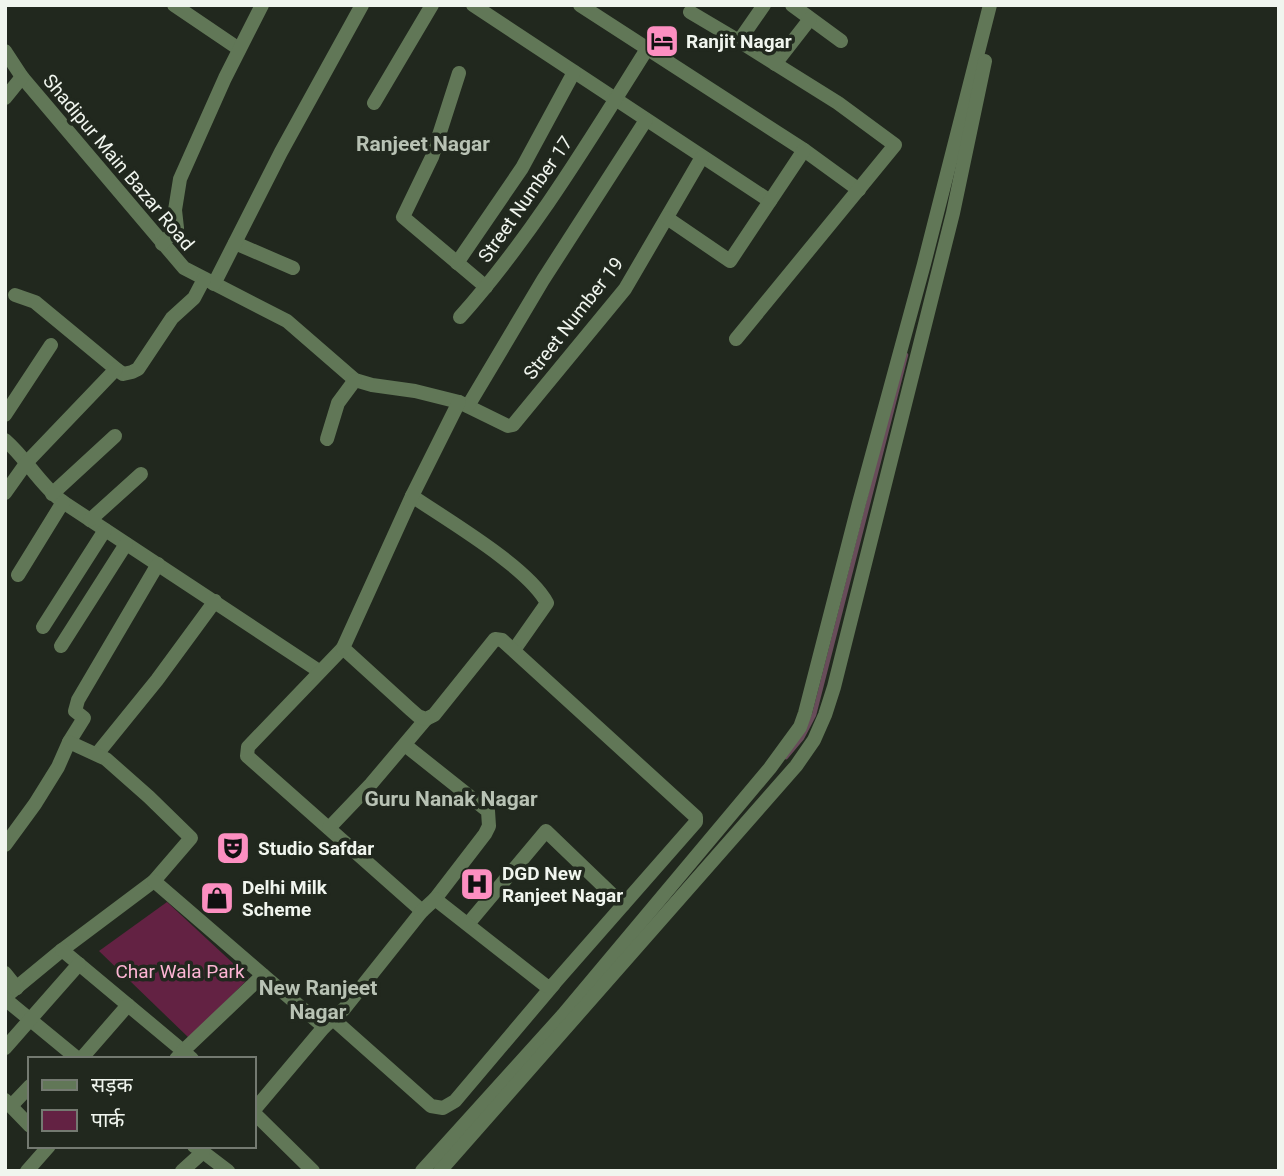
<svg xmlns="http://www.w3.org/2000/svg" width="1284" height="1176" font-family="Roboto,'Noto Sans Devanagari',sans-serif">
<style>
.green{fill:#632243}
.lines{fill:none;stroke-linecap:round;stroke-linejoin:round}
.stream{stroke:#684c5a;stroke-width:4.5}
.street{stroke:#617757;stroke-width:14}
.labels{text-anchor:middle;stroke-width:7;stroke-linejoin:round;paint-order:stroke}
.poi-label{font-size:19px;font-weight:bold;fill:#f0f5ee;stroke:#21281e;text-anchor:start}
.street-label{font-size:19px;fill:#f0f5ee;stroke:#21281e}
.park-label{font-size:19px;fill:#fdb5d4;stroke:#21281e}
.neighbourhood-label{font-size:21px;font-weight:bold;fill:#b8c2b4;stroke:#21281e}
</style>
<rect width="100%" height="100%" fill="#21281e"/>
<polygon class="green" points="167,902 249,978 189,1038 99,951"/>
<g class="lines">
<polyline class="stream" points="786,757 802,738 814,715 906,355"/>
<g class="street">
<polyline points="174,5 239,49"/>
<polyline points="473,5 770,201"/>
<polyline points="580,5 804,150 859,190"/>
<polyline points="792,5 841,41"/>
<polyline points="690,12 739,41 764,5"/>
<polyline points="5,51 22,77 184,268 287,321 355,380 372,385 415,391 459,402 508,426 513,425 625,289 702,157"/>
<polyline points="775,64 810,19"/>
<polyline points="459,73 432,157 403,217 486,287"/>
<polyline points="5,98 22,77"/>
<polyline points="374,103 432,5"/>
<polyline points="667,218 730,261 804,150"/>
<polyline points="235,243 293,268"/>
<polyline points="162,244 177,228 175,210 180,179 225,78 262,5"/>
<polyline points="457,263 522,168 574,72"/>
<polyline points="214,284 281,152 362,5"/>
<polyline points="15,295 35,302 116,369 123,374 132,372 138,369 172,318 194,298 204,279"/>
<path d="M 460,317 C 533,235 589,141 647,49"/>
<polyline points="736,339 895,145 838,103 739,41"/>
<polyline points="468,406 543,280 646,120"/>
<polyline points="5,415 51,345"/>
<polyline points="327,439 338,403 355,380"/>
<path d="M 5,440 C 27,459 40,485 63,502 L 319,671"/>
<polyline points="5,493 27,462 116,369"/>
<polyline points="52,494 115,436"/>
<path d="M 412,496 C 447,520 528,567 547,603 L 514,650"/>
<polyline points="90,520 141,474"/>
<polyline points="18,575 63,502"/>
<polyline points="43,627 105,530"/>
<polyline points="61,646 126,544"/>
<polyline points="343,648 248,747 247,756 422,911"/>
<polyline points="69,742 84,718 75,711 78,700 158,564"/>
<polyline points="405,745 488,811 489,826 485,834 435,899"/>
<polyline points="97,754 157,680 215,601"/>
<polyline points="329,828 371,784 426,719"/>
<polyline points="5,845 35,804 58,767 69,742 106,759 149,797 191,838 154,881 62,950 5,997"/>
<polyline points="154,881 263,975"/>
<polyline points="468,924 546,831 623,905"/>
<polyline points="62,950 183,1051 176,1059"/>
<polyline points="5,973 17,988"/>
<polyline points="5,999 78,1059"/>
<polyline points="333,1019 431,1106 443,1108 455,1101 554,984"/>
<polyline points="5,1048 79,964"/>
<polyline points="81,1059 128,1005"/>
<polyline points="192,1059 183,1051 263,975 324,1027 344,1009 422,911 435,899 546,986 552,986 696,822 696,817 502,640 495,639 434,715 426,719 418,716 410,709 343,648 412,496 459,402"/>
<polyline points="5,1100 30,1126"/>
<polyline points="11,1106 30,1086"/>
<polyline points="254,1110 324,1027"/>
<polyline points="254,1113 313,1171"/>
<polyline points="203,1152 228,1171"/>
<polyline points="27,1171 49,1146"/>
<polyline points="182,1171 203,1152 194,1146"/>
<polyline points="422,1171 563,1015 770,768 800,727 805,713 859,503 924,264 990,5"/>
<polyline points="440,1171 796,766 814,740 825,715 834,687 953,213 985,61"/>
</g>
</g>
<defs>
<g id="hotel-square" transform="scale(1.75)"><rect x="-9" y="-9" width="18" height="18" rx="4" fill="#fc8fc1" stroke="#21281e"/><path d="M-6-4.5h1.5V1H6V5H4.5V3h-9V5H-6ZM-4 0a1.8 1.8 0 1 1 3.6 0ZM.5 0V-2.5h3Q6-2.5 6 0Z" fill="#111"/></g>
<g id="theatre-square" transform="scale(1.75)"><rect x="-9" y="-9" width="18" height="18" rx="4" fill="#fc8fc1" stroke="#21281e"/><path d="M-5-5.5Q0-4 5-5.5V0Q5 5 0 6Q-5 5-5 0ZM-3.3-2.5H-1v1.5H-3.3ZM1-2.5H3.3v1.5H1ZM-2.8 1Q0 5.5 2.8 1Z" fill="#111"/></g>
<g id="hospital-square" transform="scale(1.75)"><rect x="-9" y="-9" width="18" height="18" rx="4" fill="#fc8fc1" stroke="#21281e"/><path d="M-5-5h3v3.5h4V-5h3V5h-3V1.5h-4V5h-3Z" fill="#111"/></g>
<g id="shop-square" transform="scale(1.75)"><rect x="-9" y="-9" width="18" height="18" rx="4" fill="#fc8fc1" stroke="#21281e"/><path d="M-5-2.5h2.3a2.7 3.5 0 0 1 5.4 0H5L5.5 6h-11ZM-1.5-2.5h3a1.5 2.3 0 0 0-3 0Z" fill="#111"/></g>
</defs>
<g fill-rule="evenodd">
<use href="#hotel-square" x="662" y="41"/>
<use href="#theatre-square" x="233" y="848"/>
<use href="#hospital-square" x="477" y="884"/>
<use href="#shop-square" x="217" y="898"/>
</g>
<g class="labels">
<g class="poi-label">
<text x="686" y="48">Ranjit Nagar</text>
<text x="258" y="855">Studio Safdar</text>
<text x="502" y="880">DGD New<tspan x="502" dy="22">Ranjeet Nagar</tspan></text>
<text x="242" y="894">Delhi Milk<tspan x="242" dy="22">Scheme</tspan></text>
</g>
<g class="street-label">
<text transform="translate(119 162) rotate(50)" y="7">Shadipur Main Bazar Road</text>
<text transform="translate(525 199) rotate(-55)" y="7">Street Number 17</text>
<text transform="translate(573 318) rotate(-52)" y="7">Street Number 19</text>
</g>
<g class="park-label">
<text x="180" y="978">Char Wala Park</text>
</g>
<g class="neighbourhood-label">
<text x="423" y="151">Ranjeet Nagar</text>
<text x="451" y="806">Guru Nanak Nagar</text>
<text x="318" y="995">New Ranjeet<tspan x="318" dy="24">Nagar</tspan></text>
</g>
</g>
<rect width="1284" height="1176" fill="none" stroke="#f0f5ee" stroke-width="14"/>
<rect x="28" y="1057" width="228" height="91" fill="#21281e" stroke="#747a71" stroke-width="2"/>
<rect x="42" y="1080" width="35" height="10" fill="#617757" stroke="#747a71" stroke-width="2"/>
<text x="91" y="1092" font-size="21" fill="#f0f5ee">सड़क</text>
<rect x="42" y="1110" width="35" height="21" fill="#632243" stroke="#747a71" stroke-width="2"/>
<text x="91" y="1127" font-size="21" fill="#f0f5ee">पार्क</text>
</svg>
